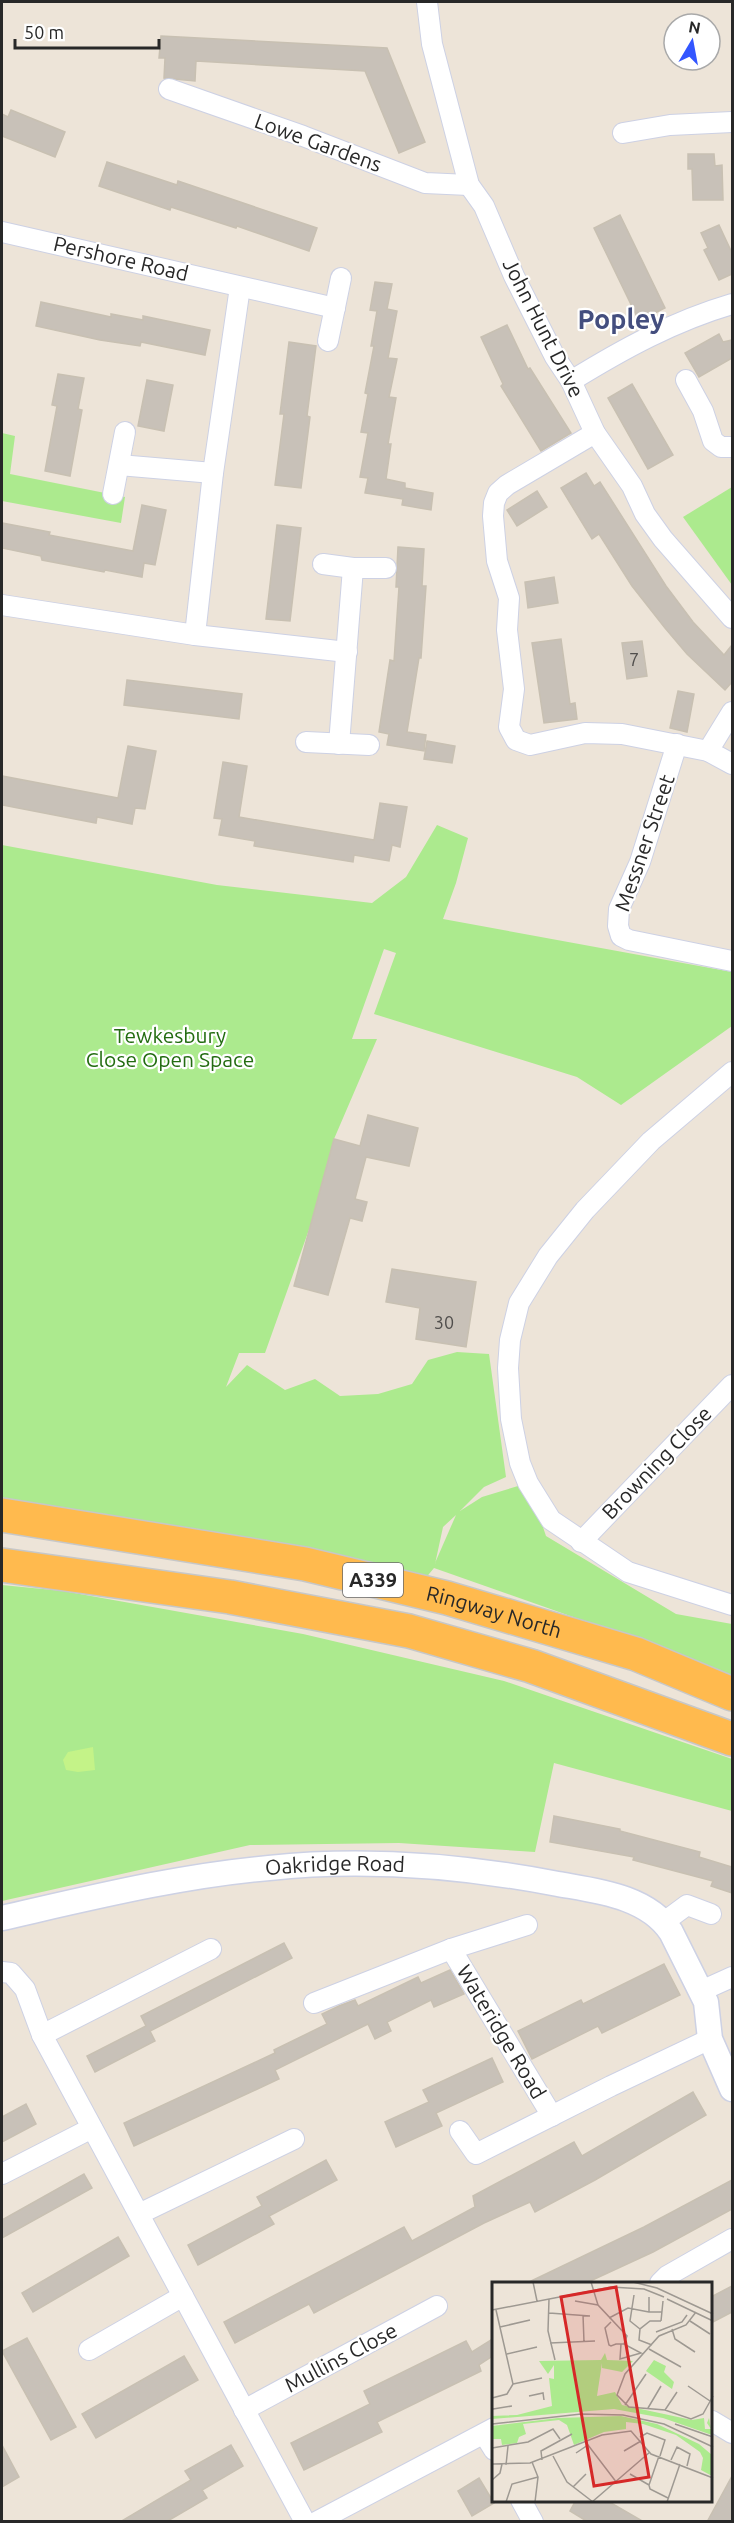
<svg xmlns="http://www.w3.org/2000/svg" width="734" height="2523" font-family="Ubuntu,sans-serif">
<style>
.green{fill:#acea8e;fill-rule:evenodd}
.pitch{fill:#c4f388}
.building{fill:#c8c1b8;stroke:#c8c0b2;stroke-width:1.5}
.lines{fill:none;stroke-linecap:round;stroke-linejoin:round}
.minor-casing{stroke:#cdd1e4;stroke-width:22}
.tertiary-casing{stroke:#cdd1e4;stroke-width:27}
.trunk-casing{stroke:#c7c7c7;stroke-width:36}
.minor{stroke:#fff;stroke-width:20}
.tertiary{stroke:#fff;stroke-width:24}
.trunk{stroke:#ffba4e;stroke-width:33}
.labels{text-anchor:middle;stroke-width:4.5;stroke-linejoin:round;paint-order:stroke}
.number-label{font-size:18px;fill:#504e4c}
.shield{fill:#fff;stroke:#686868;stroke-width:1.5}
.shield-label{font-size:20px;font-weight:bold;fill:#282828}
.street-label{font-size:21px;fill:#282828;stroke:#fff}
.park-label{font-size:21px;fill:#236c11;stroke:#fff}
.district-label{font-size:27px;font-weight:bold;fill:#444e7e;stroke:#fff}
.inset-road{fill:none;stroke:#9e9992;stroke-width:1.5}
.view{fill:#d62828;fill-opacity:0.15;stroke:#d62828;stroke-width:3}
.inset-edge{fill:none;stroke:#282828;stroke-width:3}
</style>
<rect width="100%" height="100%" fill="#ede4d8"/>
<g class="green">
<polygon points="2,433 15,436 10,474 125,497 121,523 2,501"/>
<polygon points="732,487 732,585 683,517"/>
<path d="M 437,825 L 468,838 L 456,883 L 443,919 L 732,972 L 732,1026 L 621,1105 L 577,1077 L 374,1014 L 396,953 L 384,949 L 352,1039 L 377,1039 L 334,1139 L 311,1224 L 265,1353 L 239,1353 L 226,1387 L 247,1365 L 285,1390 L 315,1379 L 340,1396 L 378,1394 L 412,1384 L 428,1360 L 457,1352 L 489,1354 L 506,1477 L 484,1487 L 460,1511 L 482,1497 L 528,1483 L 546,1536 L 676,1614 L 732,1624 L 732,1676 L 661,1648 L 434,1568 L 424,1580 L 2,1503 L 2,845 L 217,885 L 372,903 L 406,877 ZM 456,1515 L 435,1563 L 435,1564 L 443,1527 Z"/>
<polygon points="2,1585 63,1591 303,1634 504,1681 732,1759 732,1811 554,1763 535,1852 399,1843 250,1845 2,1901"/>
</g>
<polygon class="pitch" points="93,1747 95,1770 78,1772 66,1770 63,1760 68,1752"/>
<g class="building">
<polygon points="161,36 387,48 425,142 399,153 365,71 196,61 195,81 164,78 165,58 159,58"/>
<polygon points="11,110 65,132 55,157 2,136 2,114 8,117"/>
<polygon points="688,154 714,154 715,166 722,165 723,200 693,200 692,169 688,169"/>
<polygon points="107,162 177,185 178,181 317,228 309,251 237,226 236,228 171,207 170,210 99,186"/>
<polygon points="620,215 665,308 639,321 594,228"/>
<polygon points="719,225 732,253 732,274 719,280 704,250 708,248 701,233"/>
<polygon points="375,282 392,284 387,309 397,311 388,358 397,359 389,397 396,398 388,444 391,444 386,479 405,483 405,488 433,493 431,510 402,505 403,499 365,493 368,478 360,477 368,433 361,432 368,394 365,393 374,346 371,346 377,311 370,310"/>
<polygon points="41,302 111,317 111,314 143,320 143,316 210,330 205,355 141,342 140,346 100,340 36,326"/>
<polygon points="507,325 528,369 530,368 571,433 541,451 501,386 503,384 481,337"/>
<polygon points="719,334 723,342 732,340 732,358 699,377 685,353"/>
<polygon points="289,342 316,346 307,416 310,417 301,488 275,485 284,414 280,414"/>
<polygon points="58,374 84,378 78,409 82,410 70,476 45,471 57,406 52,405"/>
<polygon points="147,380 173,385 164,431 138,426"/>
<polygon points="632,384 673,455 648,469 608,398"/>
<polygon points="586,473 594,486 600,482 666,586 693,622 724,655 732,645 732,682 725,690 687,654 665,628 632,586 599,534 592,539 561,488"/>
<polygon points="537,491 547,507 517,526 507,510"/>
<polygon points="142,505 166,510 155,565 144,563 142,577 105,570 104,572 42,560 41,556 2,548 2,523 50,532 49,535 133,551"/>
<polygon points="277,525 301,528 290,621 266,619"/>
<polygon points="398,547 424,549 422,586 426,586 421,658 419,658 407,732 426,735 424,751 387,745 389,734 379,732 390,660 394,661 399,587 396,587"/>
<polygon points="554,577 558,603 528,608 525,582"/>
<polygon points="561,639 570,704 575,703 577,719 544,723 532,643"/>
<polygon points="642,641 647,676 627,679 622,643"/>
<polygon points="127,680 242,694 239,719 124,705"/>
<polygon points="678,691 694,694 687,732 670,728"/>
<polygon points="427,741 455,746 452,763 424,759"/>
<polygon points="128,746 156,751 145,809 135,808 132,824 97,817 96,823 2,805 2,776 118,798"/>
<polygon points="223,762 247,766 239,817 374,840 380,803 407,807 400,847 392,845 389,861 354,855 353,862 254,846 255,841 219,835 222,819 214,818"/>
<polygon points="368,1115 418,1128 409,1166 366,1157 355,1199 367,1202 362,1221 350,1218 328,1295 294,1286 334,1139 360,1146"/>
<polygon points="392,1269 476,1282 466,1347 416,1339 420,1308 386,1302"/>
<polygon points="554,1816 620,1829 620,1831 700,1852 699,1857 732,1867 732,1893 711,1886 713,1881 633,1860 634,1857 550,1842"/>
<polygon points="284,1943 292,1958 150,2031 155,2041 95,2072 87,2056 146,2026 141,2016"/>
<polygon points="664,1964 680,1995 602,2033 598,2026 532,2059 518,2031 581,2000 583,2004"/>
<polygon points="450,1970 464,1994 434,2007 431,2000 387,2022 391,2031 375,2039 368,2024 275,2070 279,2079 134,2146 124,2123 275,2053 274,2050 327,2024 322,2014 339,2006 355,2000 358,2006 418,1977 421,1983"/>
<polygon points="492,2058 503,2082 436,2113 442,2126 396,2147 385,2122 429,2102 423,2090"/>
<polygon points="693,2092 706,2115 595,2180 535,2212 530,2202 484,2223 314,2313 309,2304 235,2343 224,2322 404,2227 412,2241 475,2207 473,2196 574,2142 582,2156"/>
<polygon points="26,2104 36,2124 2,2142 2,2117"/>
<polygon points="326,2160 337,2180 269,2216 274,2224 198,2265 188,2245 262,2206 257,2197"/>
<polygon points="84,2174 92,2188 2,2238 2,2220"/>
<polygon points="732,2180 732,2209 653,2252 586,2283 527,2283 644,2227"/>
<polygon points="118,2237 129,2256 33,2312 22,2293"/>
<polygon points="732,2286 732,2312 711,2323 711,2297"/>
<polygon points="27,2338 76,2427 51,2440 2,2351"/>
<polygon points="494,2338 494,2355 479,2365 481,2371 377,2422 382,2432 304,2470 291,2443 370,2404 364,2391 466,2341 472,2352"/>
<polygon points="184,2356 198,2380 96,2438 82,2414"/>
<polygon points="2,2445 19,2477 2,2487"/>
<polygon points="231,2445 243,2466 202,2490 207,2498 166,2522 120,2522 191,2480 185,2471"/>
<polygon points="732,2476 732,2522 707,2522"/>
<polygon points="479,2478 494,2503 472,2516 458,2491"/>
<polygon points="576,2500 606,2500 644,2522 588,2522 570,2511"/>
</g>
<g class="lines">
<g class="minor-casing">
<g id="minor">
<polyline points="427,2 432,44 469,185 484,206 514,276 555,357 571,381 595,433 632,486 645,514 663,539 732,618"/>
<polyline points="169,89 303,136 425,183 469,185"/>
<polyline points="623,133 670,125 732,122"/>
<polyline points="2,232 335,308"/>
<polyline points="328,341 341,278"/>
<polyline points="686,380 703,411 713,441 721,447 732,447"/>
<path d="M 571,381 C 623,349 674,321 732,304"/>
<polyline points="595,433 507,485 498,493 494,503 493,516 497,561 509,598 507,630 514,689 509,727 516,740 530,745 585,733 622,734 708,751 732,764"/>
<polyline points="119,465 213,473"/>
<polyline points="113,494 125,432"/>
<polyline points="323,564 353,568 386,568"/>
<polyline points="2,605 195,635 347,652"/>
<polyline points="195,635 213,473 240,287"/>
<polyline points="306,742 369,745"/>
<polyline points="339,744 353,568"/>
<polyline points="677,744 640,862 619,909 618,926 621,936 629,940 732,961"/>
<polyline points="708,751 732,712"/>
<polyline points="732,1072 651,1141 585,1210 548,1256 519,1303 510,1340 508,1368 511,1419 520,1463 528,1483 551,1520 628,1572 732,1605"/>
<polyline points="581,1542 732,1385"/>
<polyline points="664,1922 687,1905 711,1914"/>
<polyline points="451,1949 552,2116"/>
<polyline points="2,1972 11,1973 25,1989 42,2035 305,2522"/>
<polyline points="701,1991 732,1977"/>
<polyline points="314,2003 451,1949 527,1925"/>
<polyline points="42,2035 211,1949"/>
<polyline points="460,2131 476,2154 611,2086 710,2039"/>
<polyline points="2,2174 92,2128"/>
<polyline points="139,2214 294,2139"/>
<polyline points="660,2283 667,2276 732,2239"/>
<polyline points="89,2350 183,2296"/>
<polyline points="244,2410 437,2306"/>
<polyline points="712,2421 732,2433"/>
<polyline points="484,2434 494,2450"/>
<polyline points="521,2500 533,2522"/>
<polyline points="316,2522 494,2428"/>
</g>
</g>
<g class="tertiary-casing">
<g id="tertiary">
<path id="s1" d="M 2,1918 C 90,1898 178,1876 269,1868 C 364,1858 464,1866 558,1884 C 597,1891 647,1896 671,1932 L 706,2002 L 710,2039 L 732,2089"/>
</g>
</g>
<g class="trunk-casing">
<g id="trunk">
<path id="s2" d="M 2,1515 L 305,1564 L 447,1598 L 636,1654 L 732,1694"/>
<polyline points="2,1565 230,1597 409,1631 531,1666 732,1739"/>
</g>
</g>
<use href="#minor" class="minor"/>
<use href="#tertiary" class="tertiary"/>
<use href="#trunk" class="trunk"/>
</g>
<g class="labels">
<g class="number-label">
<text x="634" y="666">7</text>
<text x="444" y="1329">30</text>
</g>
<rect class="shield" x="343" y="1563" width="60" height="34" rx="4.5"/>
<g class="shield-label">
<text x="373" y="1587">A339</text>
</g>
<g class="street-label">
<text transform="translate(318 143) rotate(20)" y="7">Lowe Gardens</text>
<text transform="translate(121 259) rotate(13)" y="7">Pershore Road</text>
<text transform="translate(543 328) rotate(63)" y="7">John Hunt Drive</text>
<text transform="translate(645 843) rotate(-71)" y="7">Messner Street</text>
<text transform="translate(657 1463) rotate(-46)" y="7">Browning Close</text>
<text dy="7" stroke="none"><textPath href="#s2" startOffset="502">Ringway North</textPath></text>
<text dy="7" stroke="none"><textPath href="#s1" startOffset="338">Oakridge Road</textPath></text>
<text transform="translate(501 2032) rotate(59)" y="7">Wateridge Road</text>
<text transform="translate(341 2358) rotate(-28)" y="7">Mullins Close</text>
</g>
<g class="park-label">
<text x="170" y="1043">Tewkesbury<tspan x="170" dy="24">Close Open Space</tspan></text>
</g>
<g class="district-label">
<text x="621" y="329">Popley</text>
</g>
</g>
<g transform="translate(492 2282)">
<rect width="220" height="220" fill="#ede4d8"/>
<path d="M 113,71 L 115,78 L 141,79 L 130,90 L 110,86 L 110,81 L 105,114 L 123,110 L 130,123 L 200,138 L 212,136 L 213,147 L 219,147 L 215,141 L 217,136 L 220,153 L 171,136 L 122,127 L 0,137 L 0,134 L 25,133 L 60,124 L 57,96 L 62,97 L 62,83 L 56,92 L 47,79 L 109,78 ZM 162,78 L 174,84 L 172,90 L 182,100 L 180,107 L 154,89 ZM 129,134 L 165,142 L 207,162 L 220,173 L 220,194 L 209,188 L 211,176 L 208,170 L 184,153 L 151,142 L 134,140 L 134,147 L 112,150 L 82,163 L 75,143 L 67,138 L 31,142 L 34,152 L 27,155 L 25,161 L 10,163 L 9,157 L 0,157 L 0,144 L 66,136 Z" fill="#acea8e"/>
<path class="inset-road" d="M 41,0 L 45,19M 99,0 L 106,23 L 135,54 L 132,62M 141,0 L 165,6 L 221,32M 142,13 L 138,39 L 148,47M 157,15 L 157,30 L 170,30M 57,17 L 56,49 L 63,78M 175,17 L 221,39M 83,19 L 106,23M 0,28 L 119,5 L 152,7 L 172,15M 204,30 L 194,43 L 167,54 L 133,92 L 125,113 L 137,125 L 173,128 L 199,137 L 211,132 L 221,114M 57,31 L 98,34M 91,33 L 92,60M 117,36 L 136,26 L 157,30M 169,39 L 171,19M 198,39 L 218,52M 119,40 L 113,46 L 117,63 L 119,64 L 124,62 L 132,62 L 149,71 L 128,77 L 129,62M 8,45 L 38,38M 180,47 L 183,57 L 203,70M 164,50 L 190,40 L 195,33M 58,61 L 103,59M 160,63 L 147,58 L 148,47 L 158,39 L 169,39M 157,67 L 189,85M 15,72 L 45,65M 21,102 L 50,96M 196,104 L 218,119M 37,114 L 51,111 L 52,118M 0,116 L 15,112 L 21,102 L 4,28M 133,123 L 154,92M 156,126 L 169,104M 1,127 L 20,124M 173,128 L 185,110M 0,142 L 89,132 L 131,133 L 172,142 L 221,165M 183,142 L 221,155M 148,155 L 155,151 L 173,158 L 168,174M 0,166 L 36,160 L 61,147 L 68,157M 132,169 L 149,159M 84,171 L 96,163 L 125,201M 61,174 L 75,200 L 101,220M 50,178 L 49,169 L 80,152M 179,178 L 185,165 L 198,172 L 195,184M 40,180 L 46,195 L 43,220M 1,182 L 38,181 L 110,153 L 139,149 L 159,172 L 221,196M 14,183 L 16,164M 138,192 L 157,203M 0,198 L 8,191 L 10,182M 157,203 L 167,174M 157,203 L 158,207 L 176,216M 81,205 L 94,192M 14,220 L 20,202 L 46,195M 100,220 L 158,170M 175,220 L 188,182"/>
<path class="view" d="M 124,5 L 157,195 L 102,204 L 69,15 Z"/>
<rect width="220" height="220" class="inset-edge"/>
</g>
<rect width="734" height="2523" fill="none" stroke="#282828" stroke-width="6"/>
<g transform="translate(692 42) rotate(10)"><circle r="28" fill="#ffffff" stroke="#a9a9a9" stroke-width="1.5"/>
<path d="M0-4.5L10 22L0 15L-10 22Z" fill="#3356ff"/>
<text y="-9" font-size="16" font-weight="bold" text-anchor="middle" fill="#282828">N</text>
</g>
<path d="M15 39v9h144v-9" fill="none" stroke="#282828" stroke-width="3"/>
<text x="24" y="39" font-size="18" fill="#282828" stroke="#ffffff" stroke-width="4.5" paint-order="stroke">50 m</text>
</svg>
